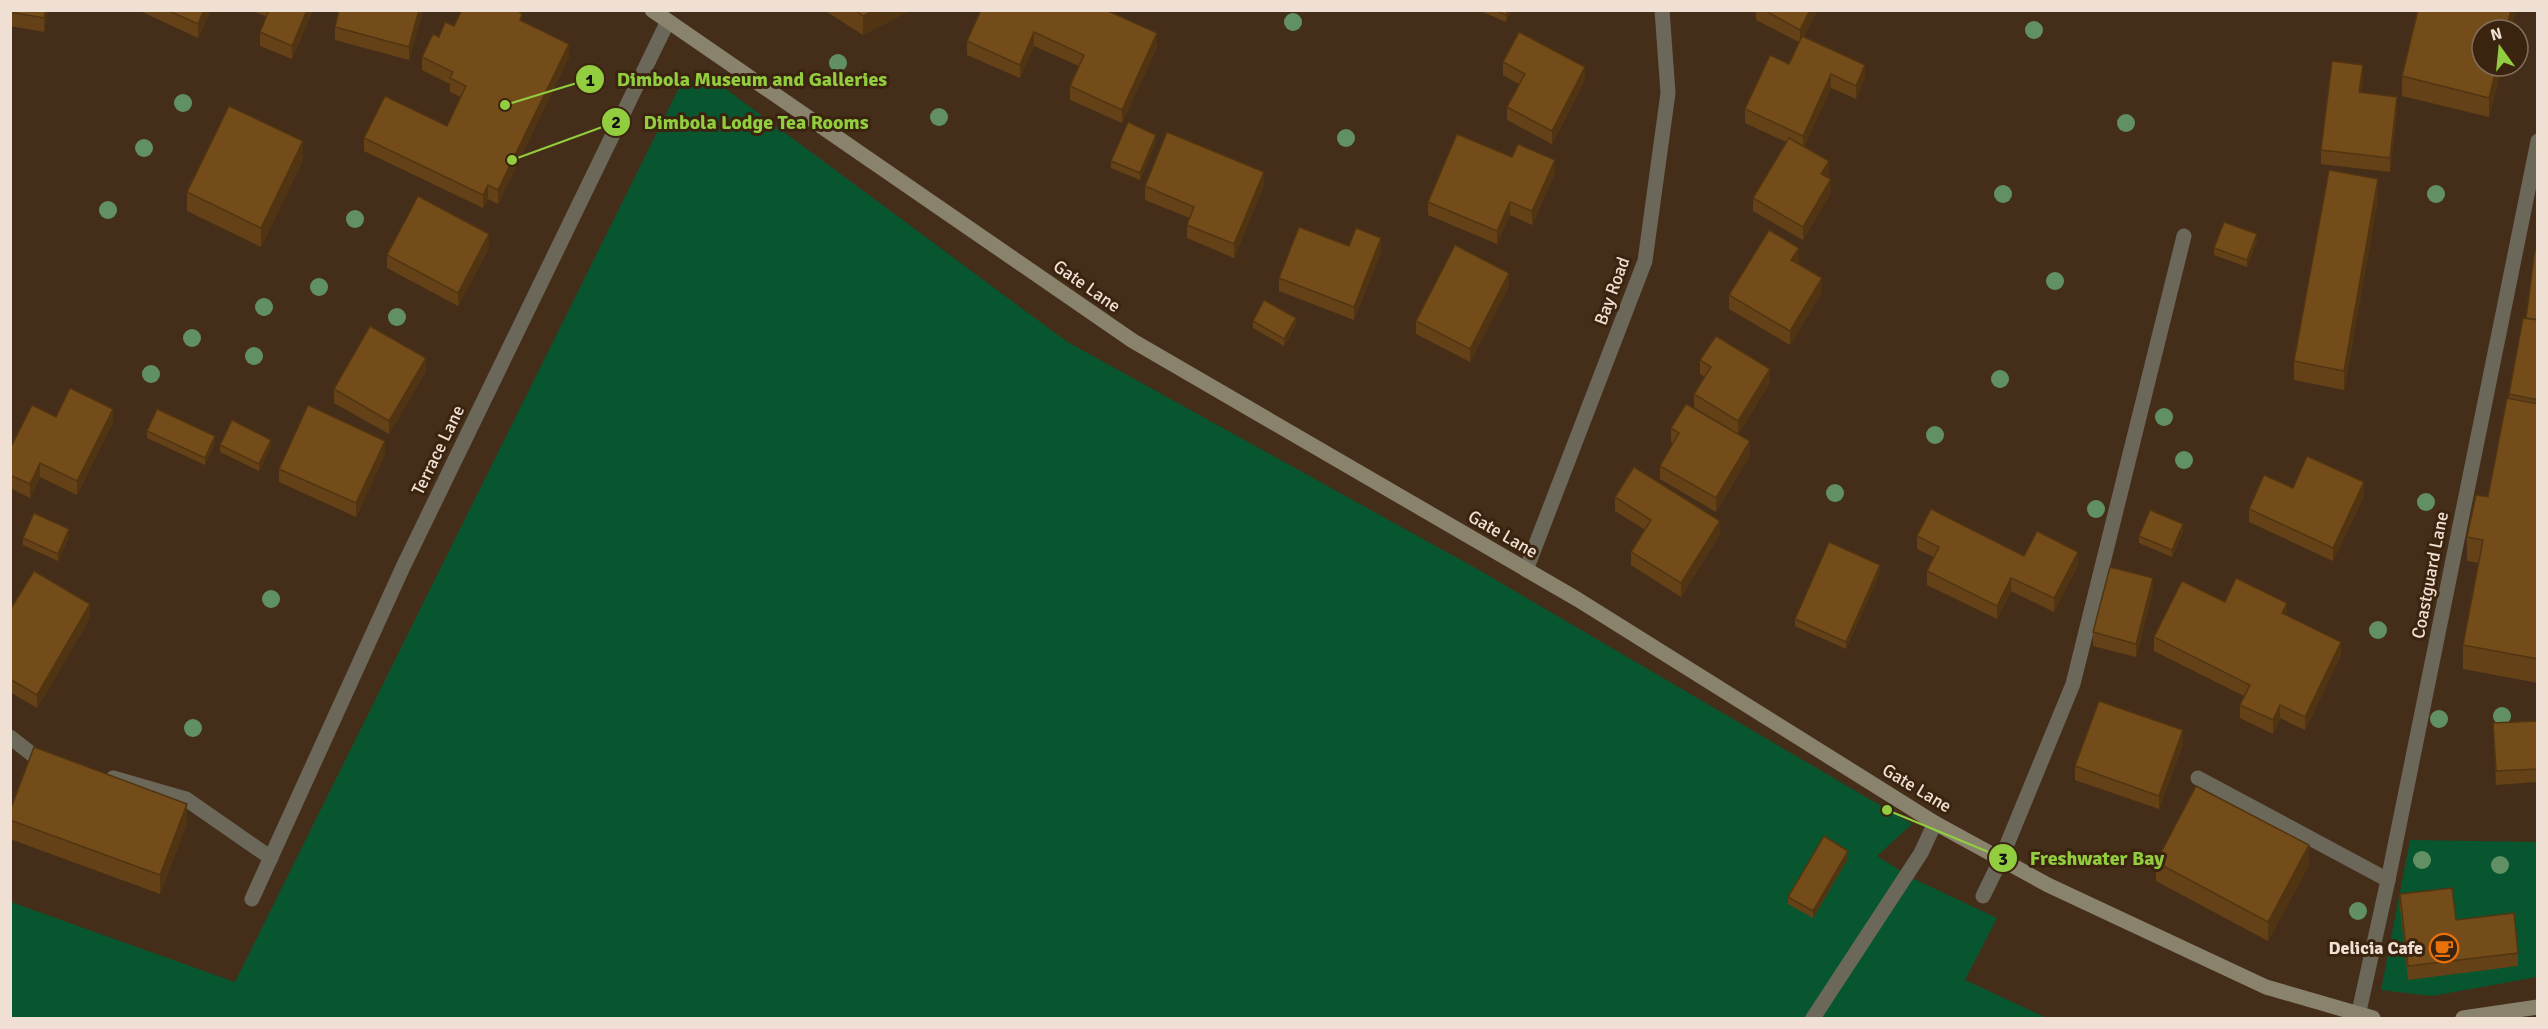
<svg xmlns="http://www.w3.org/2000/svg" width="2548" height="1029" font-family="Signika,sans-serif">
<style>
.green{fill:#07562f}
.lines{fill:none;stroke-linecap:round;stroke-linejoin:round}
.lane{stroke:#6b6759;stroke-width:15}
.street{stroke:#6b6759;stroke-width:15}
.secondary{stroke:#89836d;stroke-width:15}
.tree{fill:#609063}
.wall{fill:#644116}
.shaded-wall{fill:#513512}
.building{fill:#744c19;stroke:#513512;stroke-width:1.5}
.labels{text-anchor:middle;stroke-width:6;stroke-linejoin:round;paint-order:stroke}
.street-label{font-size:18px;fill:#f0e0d4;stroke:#3b240f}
.poi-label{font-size:18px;font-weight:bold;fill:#f0e0d4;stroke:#3b240f;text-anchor:end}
.leader{fill:none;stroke:#91cd3f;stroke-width:2}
.callout-dot{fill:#91cd3f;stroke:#3b240f;stroke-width:2}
.mark-label{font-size:18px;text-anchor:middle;font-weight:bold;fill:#111}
.callout-label{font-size:20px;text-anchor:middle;font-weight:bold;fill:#91cd3f;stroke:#3b240f;stroke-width:6;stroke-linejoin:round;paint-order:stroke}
</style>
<rect width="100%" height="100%" fill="#452e19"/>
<g class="green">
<polygon points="683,80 722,86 1066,341 1479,570 1912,824 1877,856 1912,878 1997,918 1965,980 2047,1018 11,1018 11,902 235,982"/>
<polygon points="2410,840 2537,842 2537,977 2432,996 2381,990"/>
</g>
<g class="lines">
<g class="lane">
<polyline points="10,737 33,755 49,760"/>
<polyline points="113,778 186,799 271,858"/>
<polyline points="2198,778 2388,880"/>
<polyline points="1983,896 2001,859 2073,684 2184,236"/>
<polyline points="1813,1018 1921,853 1935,823"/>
</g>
<g class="street">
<polyline points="1526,570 1645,261 1668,93 1662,10"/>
<polyline points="252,899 403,567 668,21"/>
<polyline points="2358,1016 2388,880 2538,141"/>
</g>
<g class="secondary">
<polyline points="652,10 1133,341 1577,599 1935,823 2048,885 2266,987 2373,1018"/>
<polyline points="2463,1018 2538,1007"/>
</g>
</g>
<g class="tree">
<circle cx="1293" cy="22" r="9"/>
<circle cx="2034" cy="30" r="9"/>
<circle cx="838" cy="63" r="9"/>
<circle cx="183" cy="103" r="9"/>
<circle cx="939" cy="117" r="9"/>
<circle cx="2126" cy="123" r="9"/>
<circle cx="1346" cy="138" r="9"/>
<circle cx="144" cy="148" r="9"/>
<circle cx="2003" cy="194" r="9"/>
<circle cx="2436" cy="194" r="9"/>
<circle cx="108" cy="210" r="9"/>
<circle cx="355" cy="219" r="9"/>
<circle cx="2055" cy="281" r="9"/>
<circle cx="319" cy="287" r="9"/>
<circle cx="264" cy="307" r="9"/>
<circle cx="397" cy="317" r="9"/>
<circle cx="192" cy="338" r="9"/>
<circle cx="254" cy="356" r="9"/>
<circle cx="151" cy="374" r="9"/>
<circle cx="2000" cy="379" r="9"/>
<circle cx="2164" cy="417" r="9"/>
<circle cx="1935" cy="435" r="9"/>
<circle cx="2184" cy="460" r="9"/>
<circle cx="1835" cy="493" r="9"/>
<circle cx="2426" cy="502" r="9"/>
<circle cx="2096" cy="509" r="9"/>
<circle cx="271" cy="599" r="9"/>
<circle cx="2378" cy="630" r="9"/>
<circle cx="2502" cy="716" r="9"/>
<circle cx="2439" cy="719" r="9"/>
<circle cx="193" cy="728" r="9"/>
<circle cx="2422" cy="860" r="9"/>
<circle cx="2500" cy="865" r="9"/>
<circle cx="2358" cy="911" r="9"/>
</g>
<g class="wall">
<polygon points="10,10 48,10 44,32 10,26"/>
<polygon points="138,10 211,10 198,38"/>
<polygon points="251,10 313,10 292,59 260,46 260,32 267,17"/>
<polygon points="339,10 423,10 409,60 335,40 335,27"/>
<polygon points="824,10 911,10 863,35"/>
<polygon points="981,10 1157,47 1122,123 1070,100 1070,86 1079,66 1034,46 1020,78 967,55 967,41"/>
<polygon points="1478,10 1511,10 1506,22"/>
<polygon points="1756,10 1817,10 1804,36 1865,78 1856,99 1831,88 1804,147 1829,175 1827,178 1831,193 1803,240 1753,211 1753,198 1786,142 1745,123 1745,109 1789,64 1799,42 1756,20"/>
<polygon points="2418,10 2516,10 2511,30 2482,30 2482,66 2502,66 2489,117 2402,96 2402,76"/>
<polygon points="522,21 569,57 498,204 488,199 483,208 364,151 364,138 447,126 461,97 450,92 450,84 422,70 422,57 439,37 454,26"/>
<polygon points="1503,62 1585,80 1552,144 1507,120 1507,107 1519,84 1503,75"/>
<polygon points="2363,78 2361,92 2397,110 2390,172 2321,164 2321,150"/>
<polygon points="1156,141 1140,180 1111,168 1111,161"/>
<polygon points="1512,157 1555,173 1532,225 1510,215 1497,244 1428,215 1428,202"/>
<polygon points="303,160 261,247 187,211 187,192"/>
<polygon points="1264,185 1234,258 1187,238 1187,225 1190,218 1145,200 1145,186"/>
<polygon points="2378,198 2344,390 2294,380 2294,361"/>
<polygon points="2257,241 2247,267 2214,255 2214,248"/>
<polygon points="1349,246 1381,252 1354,320 1279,291 1279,278"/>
<polygon points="489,248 458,306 387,268 387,255"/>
<polygon points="2538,250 2538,683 2463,669 2463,645 2479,563 2467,561 2467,537 2488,497 2509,399 2509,394 2526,319"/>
<polygon points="1799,261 1798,264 1822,292 1790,345 1729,309 1729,295"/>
<polygon points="1509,286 1470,362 1416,334 1416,321"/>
<polygon points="1253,321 1296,325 1284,346 1253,328"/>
<polygon points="1700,360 1770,383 1738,434 1694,407 1694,394 1705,377 1700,374"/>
<polygon points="426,371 389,434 334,403 334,389"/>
<polygon points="56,417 113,422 77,495 40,477 30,498 10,488 10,449"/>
<polygon points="1671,428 1750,455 1716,512 1660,479 1660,466 1673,443 1671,442"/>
<polygon points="147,431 215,443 205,465 147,438"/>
<polygon points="220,445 271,447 259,471 220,452"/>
<polygon points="385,454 356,517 279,482 279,469"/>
<polygon points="2293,488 2364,496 2333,561 2249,522 2249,509"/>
<polygon points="1615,497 1720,534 1681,597 1631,565 1631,552 1645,530 1615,511"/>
<polygon points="2183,531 2172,557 2139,543 2139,536"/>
<polygon points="69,536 58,561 23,545 23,538"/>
<polygon points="1917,536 2024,556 2078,565 2054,612 2011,591 1997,619 1927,585 1927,571 1934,557 1917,549"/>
<polygon points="1880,572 1846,649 1795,626 1795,619"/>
<polygon points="2153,591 2136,657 2093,646 2093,632"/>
<polygon points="2225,602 2287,615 2341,655 2305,730 2280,718 2273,734 2240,718 2240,705 2244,696 2154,651 2154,637"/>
<polygon points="10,610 90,618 37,708 10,692"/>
<polygon points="2538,721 2538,782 2496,785 2493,723"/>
<polygon points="2183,744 2159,809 2075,780 2075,766"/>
<polygon points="10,811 187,823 160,894 10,839"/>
<polygon points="1848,858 1813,918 1788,904 1788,897"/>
<polygon points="2156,862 2309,865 2268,941 2156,881"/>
<polygon points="2400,894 2456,920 2518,953 2518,966 2408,980 2400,908"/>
</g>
<g class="shaded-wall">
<polygon points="46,10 48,10 44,32 44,18"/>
<polygon points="204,10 211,10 198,38 198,24"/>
<polygon points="307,10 313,10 292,59 292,46"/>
<polygon points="419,10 423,10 409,60 409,47"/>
<polygon points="874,10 911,10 863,35 863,16"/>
<polygon points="1508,10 1511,10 1506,22 1506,15"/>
<polygon points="1810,10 1817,10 1800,43 1800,30"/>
<polygon points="2511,10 2516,10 2511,30 2506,30"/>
<polygon points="1034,32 1034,46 1020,78 1020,65"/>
<polygon points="1157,33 1157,47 1122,123 1122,110"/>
<polygon points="569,44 569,57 498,204 498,190"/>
<polygon points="1865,65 1865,78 1856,99 1856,86"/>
<polygon points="2363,65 2363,78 2359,105 2359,92"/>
<polygon points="2497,66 2502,66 2489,117 2489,98"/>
<polygon points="1585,67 1585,80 1552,144 1552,131"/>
<polygon points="1831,74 1831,88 1803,150 1803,136"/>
<polygon points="2397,97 2397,110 2390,172 2390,158"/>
<polygon points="1156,135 1156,141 1140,180 1140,173"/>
<polygon points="303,141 303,160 261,247 261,228"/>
<polygon points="1555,160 1555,173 1532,225 1532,211"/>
<polygon points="1829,161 1829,175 1821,188 1821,174"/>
<polygon points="1264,172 1264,185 1234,258 1234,244"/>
<polygon points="1831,179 1831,193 1803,240 1803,227"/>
<polygon points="2378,179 2378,198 2344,390 2344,371"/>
<polygon points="488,185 488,199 483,208 483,195"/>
<polygon points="1510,202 1510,215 1497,244 1497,231"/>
<polygon points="489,234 489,248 458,306 458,293"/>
<polygon points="2257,234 2257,241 2247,267 2247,260"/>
<polygon points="1381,238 1381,252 1354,320 1354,307"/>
<polygon points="1799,248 1799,261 1791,274 1791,260"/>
<polygon points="1509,273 1509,286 1470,362 1470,349"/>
<polygon points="1822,278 1822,292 1790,345 1790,331"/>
<polygon points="1296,318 1296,325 1284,346 1284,339"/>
<polygon points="426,358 426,371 389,434 389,421"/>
<polygon points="1770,369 1770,383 1738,434 1738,421"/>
<polygon points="113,409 113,422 77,495 77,481"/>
<polygon points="215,436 215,443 205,465 205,458"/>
<polygon points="271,440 271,447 259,471 259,464"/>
<polygon points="385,441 385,454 356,517 356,503"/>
<polygon points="1750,441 1750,455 1716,512 1716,498"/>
<polygon points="40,463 40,477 30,498 30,484"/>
<polygon points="2364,482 2364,496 2333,561 2333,548"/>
<polygon points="1720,521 1720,534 1681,597 1681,583"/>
<polygon points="2183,524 2183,531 2172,557 2172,550"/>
<polygon points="69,529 69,536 58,561 58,554"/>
<polygon points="2078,552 2078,565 2054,612 2054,598"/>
<polygon points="1880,565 1880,572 1846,649 1846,642"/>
<polygon points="2011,578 2011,591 1997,619 1997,606"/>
<polygon points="2153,578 2153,591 2136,657 2136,644"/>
<polygon points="2287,603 2287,616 2282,613"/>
<polygon points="90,604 90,618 37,708 37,695"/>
<polygon points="2341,642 2341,655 2305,730 2305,717"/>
<polygon points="2280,705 2280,718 2273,734 2273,720"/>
<polygon points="2183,730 2183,744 2159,809 2159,796"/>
<polygon points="187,804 187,823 160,894 160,875"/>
<polygon points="2309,845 2309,865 2268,941 2268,922"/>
<polygon points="1848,851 1848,858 1813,918 1813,911"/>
</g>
<g class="building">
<polygon points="10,10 46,10 44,18 10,12"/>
<polygon points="167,10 204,10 198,24"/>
<polygon points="269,10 307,10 292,46 260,32"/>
<polygon points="339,10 419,10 409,47 335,27"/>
<polygon points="462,10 516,10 522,14 520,20 569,44 498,190 488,185 483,195 364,138 385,96 447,126 466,86 450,78 453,72 422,57 433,34 439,37 445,22 454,26"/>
<polygon points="855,10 874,10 863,16"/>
<polygon points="981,10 1106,10 1157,33 1122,110 1070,86 1084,55 1034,32 1020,65 967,41"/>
<polygon points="1495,10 1508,10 1506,15"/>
<polygon points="1764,10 1810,10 1800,30"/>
<polygon points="2418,10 2511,10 2506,30 2482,30 2482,66 2497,66 2489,98 2402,76"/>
<polygon points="1519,32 1585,67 1552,131 1507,107 1525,74 1503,62"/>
<polygon points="1802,36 1865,65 1856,86 1831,74 1803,136 1745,109 1770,55 1789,64"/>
<polygon points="2332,61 2363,65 2359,92 2397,97 2390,158 2321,150"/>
<polygon points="229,106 303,141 261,228 187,192"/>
<polygon points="1128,122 1156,135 1140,173 1111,161"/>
<polygon points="1167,132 1264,172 1234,244 1187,225 1194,207 1145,186"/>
<polygon points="1457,134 1512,157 1518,144 1555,160 1532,211 1510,202 1497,231 1428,202"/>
<polygon points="1789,138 1829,161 1821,174 1831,179 1803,227 1753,198"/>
<polygon points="2329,170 2378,179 2344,371 2294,361"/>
<polygon points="418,196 489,234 458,293 387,255"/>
<polygon points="2224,222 2257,234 2247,260 2214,248"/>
<polygon points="1299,227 1349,246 1356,228 1381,238 1354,307 1279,278"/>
<polygon points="1769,230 1799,248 1791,260 1822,278 1790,331 1729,295"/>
<polygon points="1455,245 1509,273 1470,349 1416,321"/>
<polygon points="2535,250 2538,250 2538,320 2526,318"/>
<polygon points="1264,300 1296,318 1284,339 1253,321"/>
<polygon points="2523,318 2538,320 2538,400 2509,394"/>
<polygon points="370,326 426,358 389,421 334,389"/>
<polygon points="1716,336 1770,369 1738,421 1694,394 1711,367 1700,360"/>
<polygon points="70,388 113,409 77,481 40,463 30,484 10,475 10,449 32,405 56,417"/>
<polygon points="2507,398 2538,404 2538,659 2463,645 2483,540 2467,537 2476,495 2488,497"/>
<polygon points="1686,404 1750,441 1716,498 1660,466 1679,433 1671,428"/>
<polygon points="308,405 385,441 356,503 279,469"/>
<polygon points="157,409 215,436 205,458 147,431"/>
<polygon points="232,420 271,440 259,464 220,445"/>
<polygon points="2307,456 2364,482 2333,548 2249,509 2264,475 2293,488"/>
<polygon points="1634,467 1720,521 1681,583 1631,552 1651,520 1615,497"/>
<polygon points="1931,509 2024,556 2037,531 2078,552 2054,598 2011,578 1997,606 1927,571 1939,547 1917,536"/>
<polygon points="2150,510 2183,524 2172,550 2139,536"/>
<polygon points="34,513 69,529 58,554 23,538"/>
<polygon points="1829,542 1880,565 1846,642 1795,619"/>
<polygon points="2110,567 2153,578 2136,644 2093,632"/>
<polygon points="34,571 90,604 37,695 10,679 10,610"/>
<polygon points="2236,578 2287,603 2282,613 2341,642 2305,717 2280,705 2273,720 2240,705 2250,685 2154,637 2182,581 2225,602"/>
<polygon points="2099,701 2183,730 2159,796 2075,766"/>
<polygon points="2538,721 2538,769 2496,771 2493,723"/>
<polygon points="34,747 187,804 160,875 10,820 10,811"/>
<polygon points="2196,786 2309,845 2268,922 2156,862"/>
<polygon points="1824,836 1848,851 1813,911 1788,897"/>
<polygon points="2452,888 2456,920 2514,913 2518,953 2408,966 2400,894"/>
</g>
<defs>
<g id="cafe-ring" transform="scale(1.5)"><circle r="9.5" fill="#3b240f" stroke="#e8710a" stroke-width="1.5"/><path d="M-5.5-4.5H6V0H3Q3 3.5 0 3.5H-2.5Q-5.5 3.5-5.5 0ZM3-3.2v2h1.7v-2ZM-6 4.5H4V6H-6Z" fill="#e8710a"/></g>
</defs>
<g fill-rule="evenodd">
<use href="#cafe-ring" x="2444" y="948"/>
</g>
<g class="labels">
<g class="street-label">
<text transform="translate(1087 286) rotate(35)" y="6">Gate Lane</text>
<text transform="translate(1612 291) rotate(-70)" y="6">Bay Road</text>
<text transform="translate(438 450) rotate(-64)" y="6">Terrace Lane</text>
<text transform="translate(1503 534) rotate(30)" y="6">Gate Lane</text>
<text transform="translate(2430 575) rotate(-79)" y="6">Coastguard Lane</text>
<text transform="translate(1917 788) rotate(31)" y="6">Gate Lane</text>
</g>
<g class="poi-label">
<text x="2423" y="954">Delicia Cafe</text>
</g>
</g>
<path class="leader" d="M505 105L590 79M512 160L616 122M1887 810L2003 858"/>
<g class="callout-dot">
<circle cx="505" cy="105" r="6"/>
<circle cx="512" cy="160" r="6"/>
<circle cx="1887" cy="810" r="6"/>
<circle cx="590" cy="79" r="15"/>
<circle cx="616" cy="122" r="15"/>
<circle cx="2003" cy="858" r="15"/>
</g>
<g class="mark-label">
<text x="590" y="86">1</text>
<text x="616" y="128">2</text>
<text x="2003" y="865">3</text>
</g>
<g class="callout-label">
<text x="752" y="86">Dimbola Museum and Galleries</text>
<text x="756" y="129">Dimbola Lodge Tea Rooms</text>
<text x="2097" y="865">Freshwater Bay</text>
</g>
<rect width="2548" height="1029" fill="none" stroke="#f0e0d4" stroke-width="24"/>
<g transform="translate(2500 48) rotate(345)"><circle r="28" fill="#3b240f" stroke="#836f5e" stroke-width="1.5"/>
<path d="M0-4.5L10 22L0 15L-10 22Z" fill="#91cd3f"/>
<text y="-9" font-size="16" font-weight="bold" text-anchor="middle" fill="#f0e0d4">N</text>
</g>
</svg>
